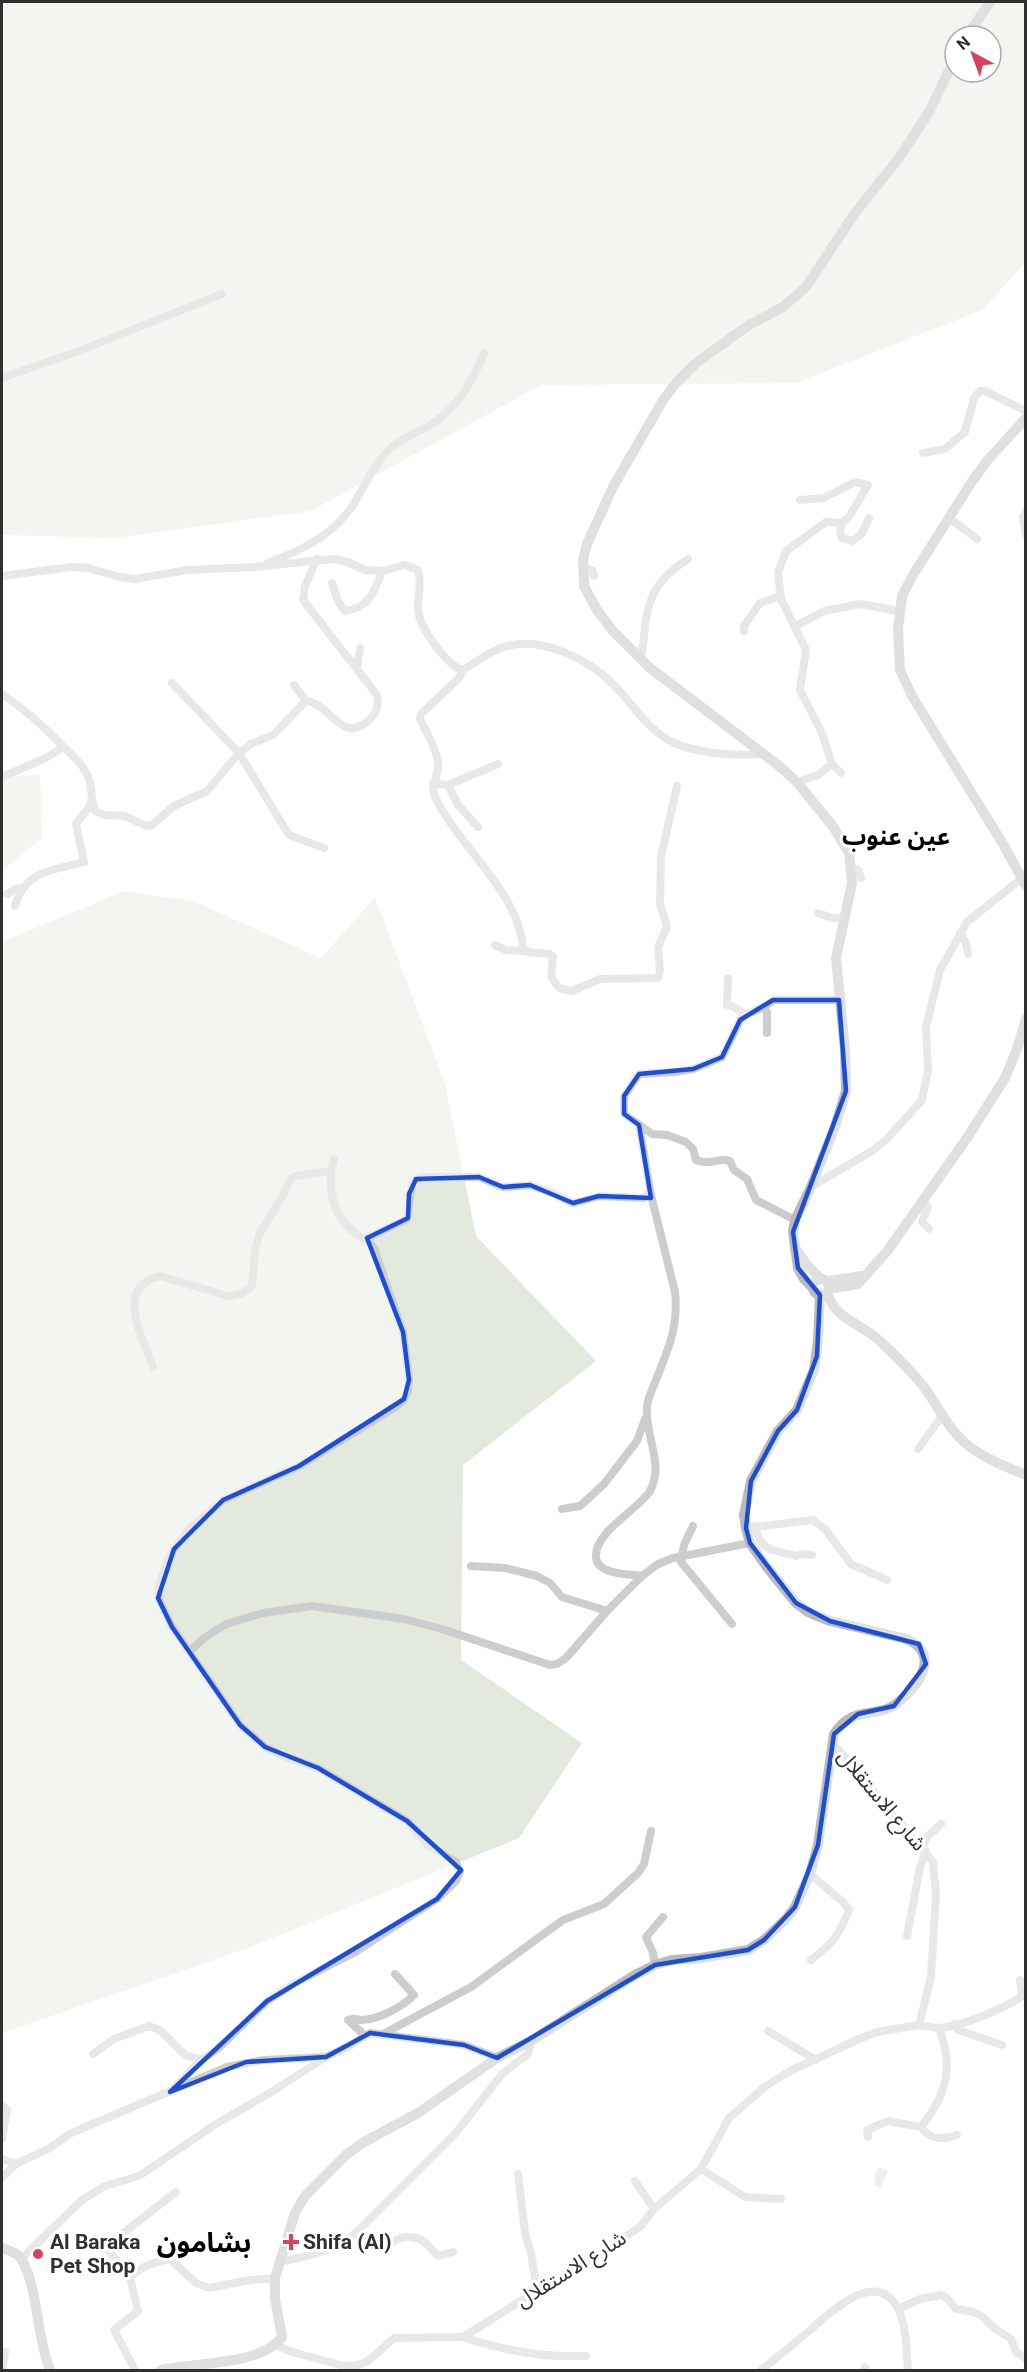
<svg xmlns="http://www.w3.org/2000/svg" width="1027" height="2372" font-family="Roboto,'Noto Sans Arabic',sans-serif">
<style>
.green{fill:#e4e9dd;fill-rule:evenodd}
.water{fill:#cbdfe7}
.lines{fill:none;stroke-linecap:round;stroke-linejoin:round}
.street{stroke:#cdcdcd;stroke-width:8}
.secondary{stroke:#bababa;stroke-width:10}
.marked{fill:none;stroke:#1d4ed8;stroke-width:4.5;stroke-linejoin:round}
.poi-dot{fill:#d5445b;stroke:#fff;stroke-width:2}
.labels{text-anchor:middle;stroke-width:6;stroke-linejoin:round;paint-order:stroke}
.street-label{font-size:21px;fill:#303030;stroke:#fff}
.poi-label{font-size:21px;font-weight:bold;fill:#303030;stroke:#fff;text-anchor:start}
.quarter-label{font-size:24px;font-weight:bold;fill:#000;stroke:#fff}
.district-label{font-size:27px;font-weight:bold;fill:#000;stroke:#fff}
</style>
<rect width="100%" height="100%" fill="#fff"/>
<g class="green">
<path d="M 2,2 L 1025,2 L 1025,263 L 982,310 L 796,383 L 541,385 L 311,511 L 115,538 L 2,535 ZM 955,36 L 991,36 L 991,72 L 955,72 Z"/>
<polygon points="40,775 42,838 2,871 2,776"/>
<polygon points="124,891 193,901 321,958 375,897 445,1084 476,1236 596,1361 463,1465 461,1660 582,1743 519,1838 248,1948 2,2033 2,942"/>
</g>
<polygon class="water" points="879,2167 888,2171 880,2188 874,2185 876,2178 874,2177"/>
<g class="lines">
<g class="street">
<polyline points="2,378 79,351 222,294"/>
<polyline points="923,453 945,449 965,432 974,398 980,391 985,391 1026,411"/>
<polyline points="1026,511 1023,517 1026,536"/>
<polyline points="949,518 977,539"/>
<polyline points="842,523 840,532 842,538 852,541 861,535 869,518"/>
<path d="M 268,563 C 299,551 331,537 351,508 C 363,491 370,470 385,454 C 396,441 412,435 427,427 C 456,410 472,383 484,353"/>
<polyline points="583,568 592,570 594,576"/>
<path d="M 2,576 L 72,567 L 88,568 L 120,577 L 135,579 L 187,570 L 255,567 L 332,559 L 345,561 L 365,570 L 382,571 L 405,565 L 418,570 C 422,583 418,594 418,608 C 418,627 444,660 460,670 L 464,669 C 477,662 490,651 504,647 C 541,635 591,660 616,687 C 634,706 648,730 672,742 C 698,754 735,756 763,754"/>
<path d="M 332,583 L 338,601 L 345,611 C 369,608 375,591 382,571"/>
<polyline points="796,626 824,611 860,604 899,611"/>
<polyline points="744,631 744,626 760,603 781,596"/>
<path d="M 640,658 C 644,647 644,637 645,625 C 649,593 661,576 688,559"/>
<polyline points="357,669 360,648"/>
<path d="M 464,669 L 459,678 L 421,714 L 420,719 C 426,732 436,747 438,762 C 440,774 429,785 435,797 C 459,847 519,892 523,948 L 528,952 L 550,954 L 553,957 L 551,977 L 559,988 L 572,991 L 600,979 L 658,978 L 660,971 L 658,947 L 667,927 L 660,904 L 661,857 L 677,786"/>
<polyline points="172,683 239,753 289,835 324,848"/>
<polyline points="294,685 306,701"/>
<path d="M 2,694 C 25,709 43,726 63,746 C 72,755 81,762 87,774 C 93,786 90,799 95,811 L 105,815 L 125,816 L 146,826 L 152,825 L 174,806 L 207,791 L 239,753 L 251,744 L 273,735 L 306,701 C 331,703 341,746 369,720 C 377,712 379,706 377,695 L 303,600 L 305,586 L 317,559"/>
<polyline points="832,764 841,773"/>
<polyline points="2,777 46,758 63,747"/>
<polyline points="797,782 818,775 832,764 822,733 800,690 806,650 781,599 778,572 786,551 826,522 842,523 849,517 868,485 855,482 824,498 800,500"/>
<polyline points="433,783 448,785 458,805 478,827"/>
<polyline points="448,785 498,764"/>
<polyline points="852,868 858,870 861,878"/>
<polyline points="7,894 15,889 22,888"/>
<path d="M 15,906 C 25,870 53,870 84,862 L 76,824 L 89,807 L 92,799"/>
<polyline points="818,913 832,918 846,918"/>
<polyline points="960,933 966,943 968,954"/>
<polyline points="495,945 506,950 525,951"/>
<polyline points="728,978 727,1005 736,1008 745,1015"/>
<polyline points="764,1007 767,1012 767,1033"/>
<polyline points="811,1187 872,1151 887,1139 922,1100 928,1070 926,1027 940,970 967,922 1021,879"/>
<polyline points="922,1200 928,1207 922,1222 929,1229"/>
<path d="M 795,1220 L 756,1200 L 747,1179 L 734,1170 L 730,1161 C 718,1157 712,1166 696,1160 L 693,1149 L 686,1142 L 667,1135 L 652,1134 L 624,1114 L 624,1096 L 639,1074 L 675,1072 L 693,1069 L 722,1057 L 740,1020 L 745,1015 L 764,1007 L 773,1000 L 839,1000"/>
<polyline points="367,1238 407,1219 412,1183 416,1179 424,1177 479,1177 503,1187 530,1185 551,1192 573,1203 599,1196 644,1198 650,1191 639,1125"/>
<path d="M 153,1367 C 143,1337 113,1287 160,1276 L 228,1296 C 238,1296 245,1293 252,1286 L 255,1251 L 259,1235 L 282,1197 L 290,1180 L 295,1176 L 330,1171"/>
<polyline points="918,1449 942,1416"/>
<polyline points="562,1509 580,1506 604,1484 637,1441 645,1419"/>
<polyline points="693,1526 684,1545 681,1562 732,1624"/>
<path d="M 755,1526 C 760,1551 774,1551 797,1556 L 801,1554 L 812,1555"/>
<polyline points="746,1528 813,1520 825,1529 851,1564 887,1580"/>
<polyline points="471,1566 505,1568 537,1576 550,1583 562,1597 607,1611"/>
<path d="M 642,1576 C 629,1574 597,1575 596,1557 C 594,1532 639,1509 650,1491 C 665,1464 644,1434 647,1406 C 648,1397 653,1388 656,1380 C 668,1349 679,1327 675,1292 L 650,1191"/>
<polyline points="190,1651 204,1638 226,1624 263,1613 312,1606 404,1619 442,1629 550,1665 557,1664 566,1658 607,1611 642,1576 658,1564 673,1558 750,1543"/>
<polyline points="922,1847 928,1836 941,1824"/>
<path d="M 810,1874 L 844,1903 L 849,1910 C 838,1937 834,1942 811,1960"/>
<polyline points="907,1936 920,1867 926,1851"/>
<polyline points="655,1965 653,1953 646,1937 663,1917"/>
<polyline points="1020,1980 1022,1996"/>
<polyline points="955,2024 958,2030 1002,2045"/>
<path d="M 919,2025 C 925,2026 931,2027 937,2028 C 959,2028 1009,2007 1026,1993"/>
<polyline points="768,2031 816,2060"/>
<polyline points="383,2034 471,1987 563,1920 604,1904 638,1873 644,1864 651,1831"/>
<path d="M 365,2036 L 348,2020 C 354,2017 356,2020 362,2020 C 380,2019 402,2007 414,1995 L 395,1974"/>
<polyline points="93,2054 114,2039 149,2026 160,2030 185,2055 201,2060"/>
<path d="M 170,2092 L 201,2060 L 220,2047 L 267,2001 L 296,1982 L 354,1953 L 437,1899 L 456,1881 L 460,1872 L 456,1862 L 428,1845 L 407,1821 L 318,1768 L 283,1756 L 265,1747 L 240,1725 L 172,1627 L 158,1598 L 159,1586 L 166,1563 L 174,1549 L 187,1531 L 223,1500 L 299,1466 L 396,1407 L 404,1399 L 408,1391 L 409,1380 L 403,1332 L 374,1248 C 368,1240 363,1239 355,1233 C 332,1216 326,1185 334,1159"/>
<polyline points="2,2105 7,2110 2,2139"/>
<path d="M 921,2127 C 929,2140 944,2140 957,2135"/>
<path d="M 868,2137 L 867,2130 L 888,2121 L 921,2127 C 947,2094 954,2068 939,2028"/>
<polyline points="2,2159 16,2164"/>
<polyline points="701,2169 745,2197 781,2199"/>
<polyline points="518,2174 525,2233 531,2253 537,2291"/>
<polyline points="2,2178 16,2164 50,2148 69,2134 227,2067 263,2060 326,2057"/>
<polyline points="635,2181 654,2209"/>
<path d="M 356,2233 C 393,2263 387,2231 416,2238 C 426,2240 431,2250 438,2256 L 453,2252"/>
<polyline points="21,2259 82,2200 105,2186 139,2176 216,2124 273,2091 326,2057 350,2046 370,2033 464,2045 497,2058"/>
<path d="M 280,2262 C 308,2256 333,2251 356,2233 L 454,2135 L 503,2073 L 528,2054 L 531,2041"/>
<polyline points="130,2277 108,2250 108,2245 176,2192"/>
<polyline points="898,2309 920,2299 940,2295 946,2297 956,2309 974,2312 983,2317 994,2328 1011,2339 1016,2352 1026,2359"/>
<path d="M 463,2337 C 504,2351 543,2358 586,2356"/>
<polyline points="276,2345 292,2352 344,2366 358,2365 368,2361 394,2338 463,2337 537,2291 577,2270 641,2226 654,2209 701,2169 729,2118 766,2086 788,2072 859,2039 877,2032 919,2025 931,1977 936,1895 933,1862 833,1743"/>
<polyline points="2,2370 5,2352"/>
<path d="M 135,2370 L 114,2330 L 138,2311 L 130,2277 C 142,2266 154,2262 170,2259 L 196,2283 L 209,2288 L 250,2280 L 275,2278"/>
<path d="M 761,2370 C 777,2358 792,2345 808,2332 C 830,2313 877,2265 899,2311 C 907,2329 906,2351 908,2370"/>
<polyline points="864,2370 865,2367"/>
</g>
<g class="secondary">
<polyline points="967,36 990,2"/>
<polyline points="1026,418 987,461 971,483 913,575 902,596 898,629 900,670 912,696 1003,844 1026,886"/>
<polyline points="795,1248 807,1265 820,1278"/>
<circle cx="821" cy="1287" r="8"/>
<polyline points="828,1281 862,1276"/>
<polyline points="813,1288 804,1279 798,1268 793,1232 795,1220 811,1187 835,1127 846,1091 845,1049 836,958 852,883 849,853 834,828 797,782 778,765 650,668 613,631 597,610 584,586 583,559 587,544 613,487 663,400 676,383 696,363 749,325 783,307 806,287 855,213 899,158 929,112 955,58"/>
<polyline points="829,1289 858,1284 888,1250 967,1138 1005,1078 1017,1049 1026,1019"/>
<path d="M 827,1293 C 835,1320 865,1325 883,1344 C 897,1357 912,1372 924,1387 C 938,1406 947,1427 965,1443 C 983,1458 1004,1466 1026,1475"/>
<path d="M 2,2248 C 8,2250 18,2253 22,2260 C 39,2291 36,2336 50,2370"/>
<path d="M 161,2370 C 194,2362 261,2366 282,2337 L 275,2299 L 275,2278 L 295,2213 L 305,2196 L 346,2155 L 364,2142 L 418,2113 L 497,2058 L 531,2041 L 635,1975 L 655,1965 L 672,1960 L 701,1958 L 748,1950 L 764,1940 L 787,1918 L 795,1907 L 810,1874 L 818,1845 L 834,1734 C 854,1704 876,1719 896,1704 C 918,1687 942,1655 907,1639 L 830,1621 L 808,1612 L 796,1603 L 766,1566 L 750,1543 L 746,1528 L 744,1515 L 751,1481 L 778,1431 L 797,1410 L 814,1370 L 818,1341 L 820,1295"/>
</g>
</g>
<path d="M0 0H1027V2372H0ZM 773,1000 L 839,1000 L 846,1091 L 793,1232 L 798,1268 L 820,1295 L 817,1356 L 797,1410 L 778,1431 L 751,1481 L 746,1528 L 750,1543 L 796,1603 L 830,1621 L 919,1644 L 926,1664 L 894,1706 L 858,1714 L 834,1734 L 818,1845 L 795,1907 L 764,1940 L 748,1950 L 655,1965 L 497,2058 L 464,2045 L 370,2033 L 326,2057 L 246,2062 L 170,2092 L 267,2001 L 437,1899 L 461,1870 L 407,1821 L 318,1768 L 265,1747 L 240,1725 L 172,1627 L 158,1598 L 174,1549 L 223,1500 L 299,1466 L 404,1399 L 409,1380 L 403,1332 L 367,1238 L 408,1218 L 409,1194 L 416,1179 L 479,1177 L 503,1187 L 530,1185 L 573,1203 L 599,1196 L 651,1198 L 639,1125 L 624,1114 L 624,1096 L 639,1074 L 693,1069 L 722,1057 L 740,1020 Z" fill="#fff" fill-opacity=".55" fill-rule="evenodd"/>
<path class="marked" d="M 773,1000 L 839,1000 L 846,1091 L 793,1232 L 798,1268 L 820,1295 L 817,1356 L 797,1410 L 778,1431 L 751,1481 L 746,1528 L 750,1543 L 796,1603 L 830,1621 L 919,1644 L 926,1664 L 894,1706 L 858,1714 L 834,1734 L 818,1845 L 795,1907 L 764,1940 L 748,1950 L 655,1965 L 497,2058 L 464,2045 L 370,2033 L 326,2057 L 246,2062 L 170,2092 L 267,2001 L 437,1899 L 461,1870 L 407,1821 L 318,1768 L 265,1747 L 240,1725 L 172,1627 L 158,1598 L 174,1549 L 223,1500 L 299,1466 L 404,1399 L 409,1380 L 403,1332 L 367,1238 L 408,1218 L 409,1194 L 416,1179 L 479,1177 L 503,1187 L 530,1185 L 573,1203 L 599,1196 L 651,1198 L 639,1125 L 624,1114 L 624,1096 L 639,1074 L 693,1069 L 722,1057 L 740,1020 Z"/>
<g class="poi-dot">
<path d="M288 2233h6v6h6v6h-6v6h-6v-6h-6v-6h6z"/>
<circle cx="38" cy="2254" r="6"/>
</g>
<g class="labels">
<g class="street-label">
<text transform="translate(882 1800) rotate(50)" y="7">شارع الاستقلال</text>
<text transform="translate(571 2269) rotate(-32)" y="7">شارع الاستقلال</text>
</g>
<g class="poi-label">
<text x="50" y="2249">Al Baraka<tspan x="50" dy="24">Pet Shop</tspan></text>
<text x="303" y="2249">Shifa (Al)</text>
</g>
<g class="quarter-label">
<text x="896" y="845">عين عنوب</text>
</g>
<g class="district-label">
<text x="204" y="2252">بشامون</text>
</g>
</g>
<rect width="1027" height="2372" fill="none" stroke="#303030" stroke-width="6"/>
<g transform="translate(973 54) rotate(319)"><circle r="28" fill="#ffffff" stroke="#acacac" stroke-width="1.5"/>
<path d="M0-4.5L10 22L0 15L-10 22Z" fill="#d5445b"/>
<text y="-9" font-size="16" font-weight="bold" text-anchor="middle" fill="#303030">N</text>
</g>
</svg>
